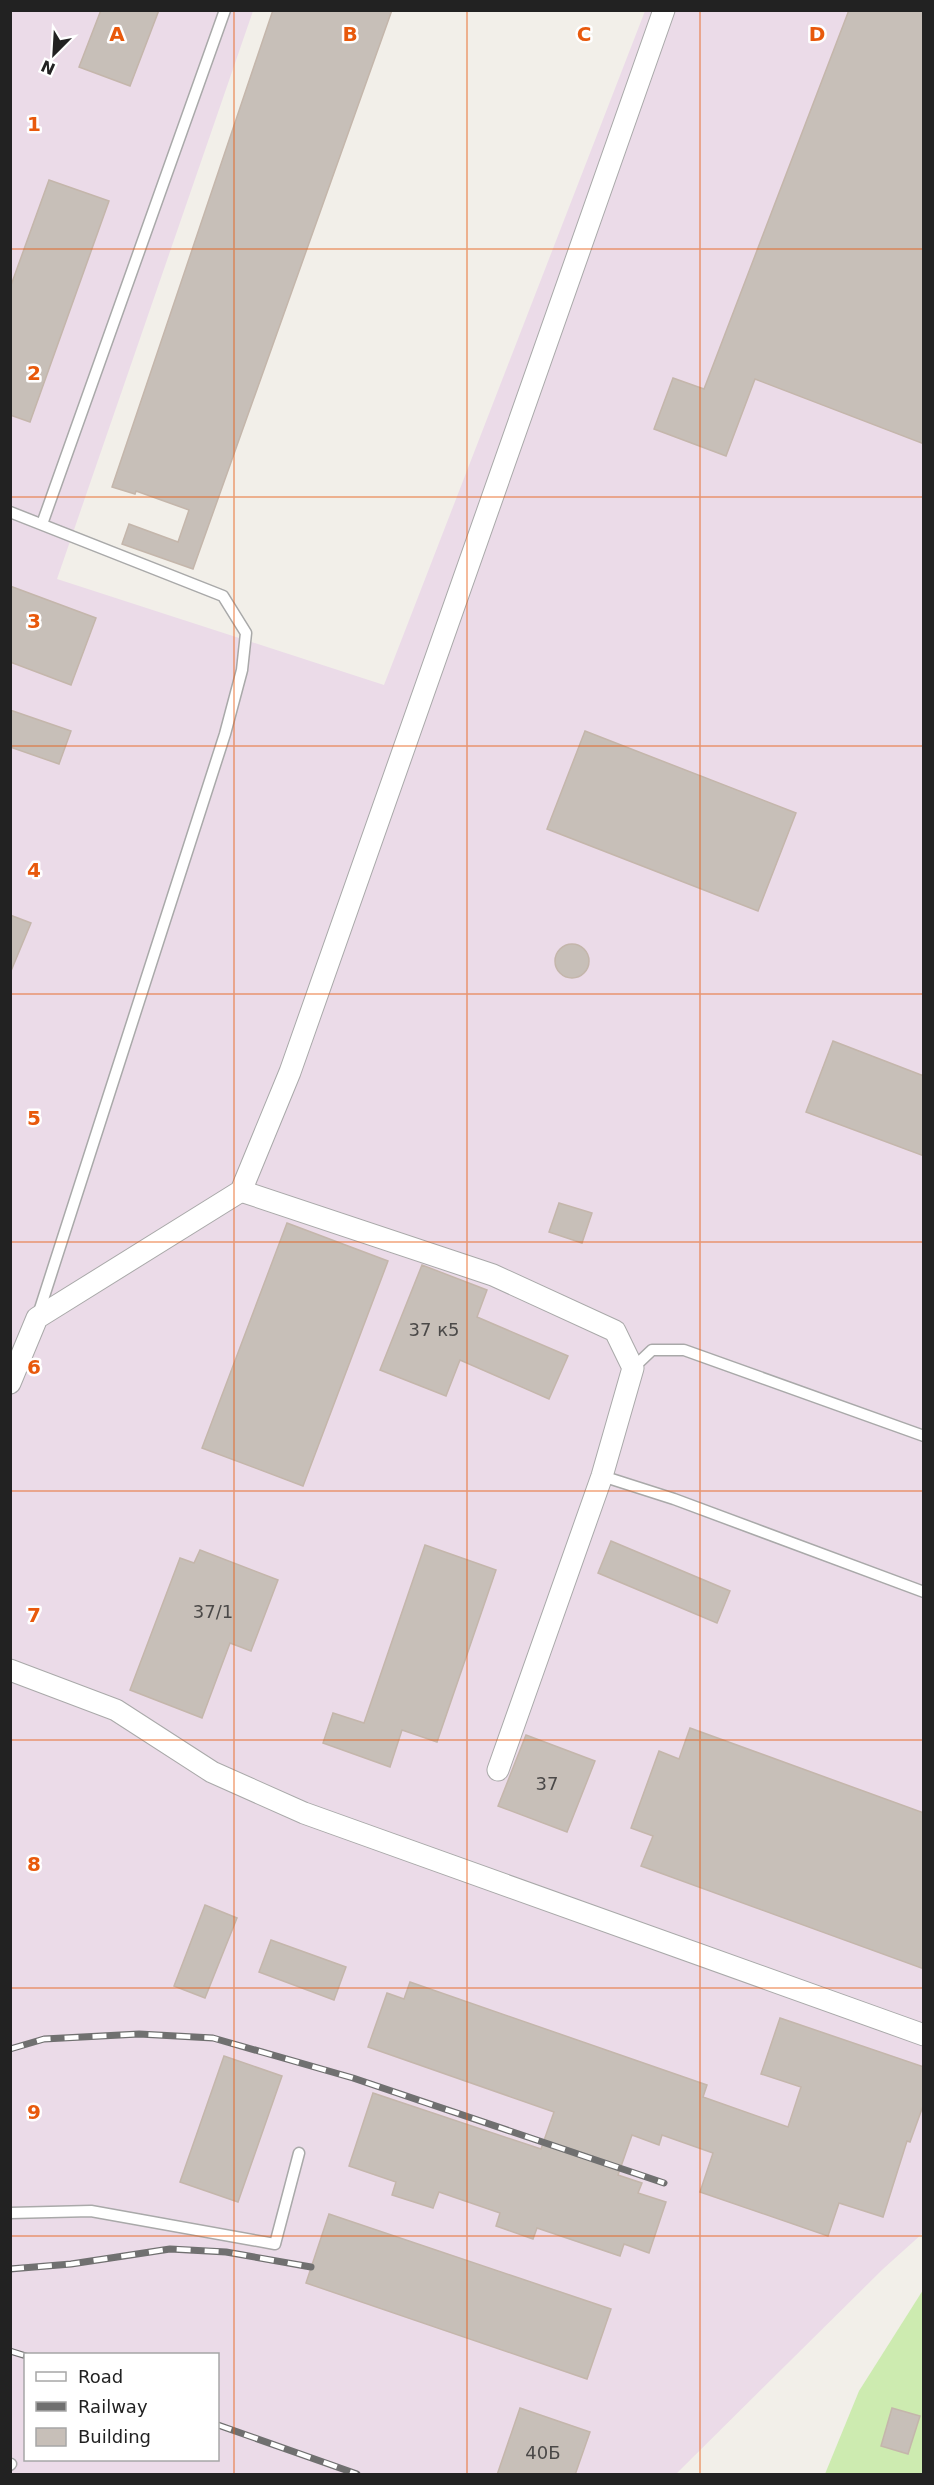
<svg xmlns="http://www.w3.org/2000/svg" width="934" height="2485" font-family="'DejaVu Sans',sans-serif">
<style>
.industrial{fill:#ebdbe8;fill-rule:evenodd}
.grass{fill:#cdebb0}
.building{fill:#c7bfb8;stroke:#c4b6ab;stroke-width:1.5}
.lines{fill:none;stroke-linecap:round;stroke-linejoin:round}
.lane-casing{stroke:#a9a9a9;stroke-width:13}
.street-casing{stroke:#a9a9a9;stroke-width:23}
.lane{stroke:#fff;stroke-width:10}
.street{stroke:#fff;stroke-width:21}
.rail-casing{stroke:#707070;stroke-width:7}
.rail{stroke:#fff;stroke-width:4.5;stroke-dasharray:14;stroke-linecap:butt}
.grid{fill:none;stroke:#e8590c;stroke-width:1.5;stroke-opacity:0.55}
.labels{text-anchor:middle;stroke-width:5;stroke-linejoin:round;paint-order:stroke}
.number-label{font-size:18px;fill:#4b4948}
.grid-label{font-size:20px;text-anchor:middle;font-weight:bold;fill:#e8590c;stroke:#fff;stroke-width:5;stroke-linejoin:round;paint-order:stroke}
</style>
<rect width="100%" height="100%" fill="#f2efe9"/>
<path class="industrial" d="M 11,11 L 253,11 L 57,579 L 384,685 L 645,11 L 923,11 L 923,2233 L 883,2269 L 676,2474 L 11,2474 ZM 26,2354 L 218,2354 L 218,2460 L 26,2460 Z"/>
<polygon class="grass" points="923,2290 923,2474 825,2474 859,2391"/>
<g class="building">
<polygon points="101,10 159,10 130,86 79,67"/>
<polygon points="273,10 392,10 193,569 122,544 129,524 178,542 189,510 136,491 135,494 112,487"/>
<polygon points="849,10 924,10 924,444 755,379 726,456 654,429 673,378 704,389"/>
<polygon points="49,180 109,201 30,422 10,415 10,288"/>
<polygon points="10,586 96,618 71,685 10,662"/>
<polygon points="10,710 71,731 59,764 10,747"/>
<polygon points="585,731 796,813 758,911 547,829"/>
<polygon points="10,915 31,923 11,971 10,971"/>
<circle cx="572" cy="961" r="17"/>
<polygon points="833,1041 924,1076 924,1156 806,1112"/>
<polygon points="559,1203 592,1213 582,1243 549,1232"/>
<polygon points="287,1223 388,1261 303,1486 202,1448"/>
<polygon points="422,1265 487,1290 477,1317 568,1356 549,1399 460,1360 446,1396 380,1370"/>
<polygon points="611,1541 730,1591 717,1623 598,1573"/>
<polygon points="425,1545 496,1570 437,1742 402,1730 390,1767 323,1743 333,1713 364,1723"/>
<polygon points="200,1550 278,1580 251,1651 230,1643 202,1718 130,1690 180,1558 194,1563"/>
<polygon points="690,1728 924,1813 924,1969 641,1866 653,1836 631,1828 659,1751 679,1759"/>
<polygon points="526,1735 595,1761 567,1832 498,1806"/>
<polygon points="205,1905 237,1918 205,1998 174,1986"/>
<polygon points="271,1940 346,1967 334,2000 259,1972"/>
<polygon points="410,1982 707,2085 703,2097 788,2127 801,2087 761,2074 780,2018 924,2067 924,2103 910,2142 907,2141 883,2217 839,2203 828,2236 700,2192 713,2153 662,2135 659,2145 632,2135 618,2175 642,2183 638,2193 666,2202 649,2253 624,2244 620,2256 537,2228 533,2239 496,2226 500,2213 439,2192 433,2208 392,2195 396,2182 349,2166 373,2093 541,2149 554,2112 368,2047 387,1993 404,1999"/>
<polygon points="224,2056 282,2076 238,2202 180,2182"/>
<polygon points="329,2214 611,2309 587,2379 306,2283"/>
<polygon points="520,2408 590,2432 575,2475 497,2475"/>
<polygon points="892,2408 920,2416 908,2454 881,2446"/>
</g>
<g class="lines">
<g class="lane-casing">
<g id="lane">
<polyline points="10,512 223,596 246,633 242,670 225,734 38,1315"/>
<polyline points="42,524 225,10"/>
<polyline points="633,1368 652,1350 684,1350 924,1436"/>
<polyline points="602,1476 674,1499 924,1592"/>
<polyline points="10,2213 91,2211 275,2244 299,2153"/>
<polyline points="10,2465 11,2464"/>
</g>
</g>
<g class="street-casing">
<g id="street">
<polyline points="241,1191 493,1275 615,1331 633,1368 602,1476 498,1770"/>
<polyline points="10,1383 37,1318 241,1191 290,1072 664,10"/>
<polyline points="10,1670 116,1710 212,1772 304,1813 924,2035"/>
</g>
</g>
<use href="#lane" class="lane"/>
<use href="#street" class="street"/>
<g class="rail-casing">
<g id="rail">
<polyline points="10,2049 44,2039 139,2034 213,2038 353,2078 664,2183"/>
<polyline points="10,2269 71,2264 170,2249 226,2252 311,2267"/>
<polyline points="10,2351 26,2356"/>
<polyline points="218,2425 357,2474"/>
</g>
</g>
<use href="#rail" class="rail"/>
</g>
<path class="grid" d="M 234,10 L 234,2474M 467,10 L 467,2474M 700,10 L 700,2474M 10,249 L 924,249M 10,497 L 924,497M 10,746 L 924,746M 10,994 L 924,994M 10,1242 L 924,1242M 10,1491 L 924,1491M 10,1740 L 924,1740M 10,1988 L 924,1988M 10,2236 L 924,2236"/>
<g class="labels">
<g class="number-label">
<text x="434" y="1336">37 к5</text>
<text x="213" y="1618">37/1</text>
<text x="547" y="1790">37</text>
<text x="543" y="2459">40Б</text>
</g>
</g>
<g class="grid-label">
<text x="117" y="41">A</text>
<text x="350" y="41">B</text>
<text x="584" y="41">C</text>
<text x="817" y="41">D</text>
<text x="34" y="131">1</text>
<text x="34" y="380">2</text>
<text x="34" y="628">3</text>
<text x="34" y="877">4</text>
<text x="34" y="1125">5</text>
<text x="34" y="1374">6</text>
<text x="34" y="1622">7</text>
<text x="34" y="1871">8</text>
<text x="34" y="2119">9</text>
</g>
<rect width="934" height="2485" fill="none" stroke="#222222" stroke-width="24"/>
<rect x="24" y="2353" width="195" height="108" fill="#ffffff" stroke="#a7a7a7" stroke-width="1.5"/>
<rect x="36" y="2372" width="30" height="9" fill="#ffffff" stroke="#a7a7a7" stroke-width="1.5"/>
<text x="78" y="2383" font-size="18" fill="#222222">Road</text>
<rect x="36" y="2402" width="30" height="9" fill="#707070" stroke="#a7a7a7" stroke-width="1.5"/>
<text x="78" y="2413" font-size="18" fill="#222222">Railway</text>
<rect x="36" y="2428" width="30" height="18" fill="#c7bfb8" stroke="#a7a7a7" stroke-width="1.5"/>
<text x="78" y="2443" font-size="18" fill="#222222">Building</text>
<g transform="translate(54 54) rotate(204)" stroke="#ffffff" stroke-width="4.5" paint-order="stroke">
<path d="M0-4.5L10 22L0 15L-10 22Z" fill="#222222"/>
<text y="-9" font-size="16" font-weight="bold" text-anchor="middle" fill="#222222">N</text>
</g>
</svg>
